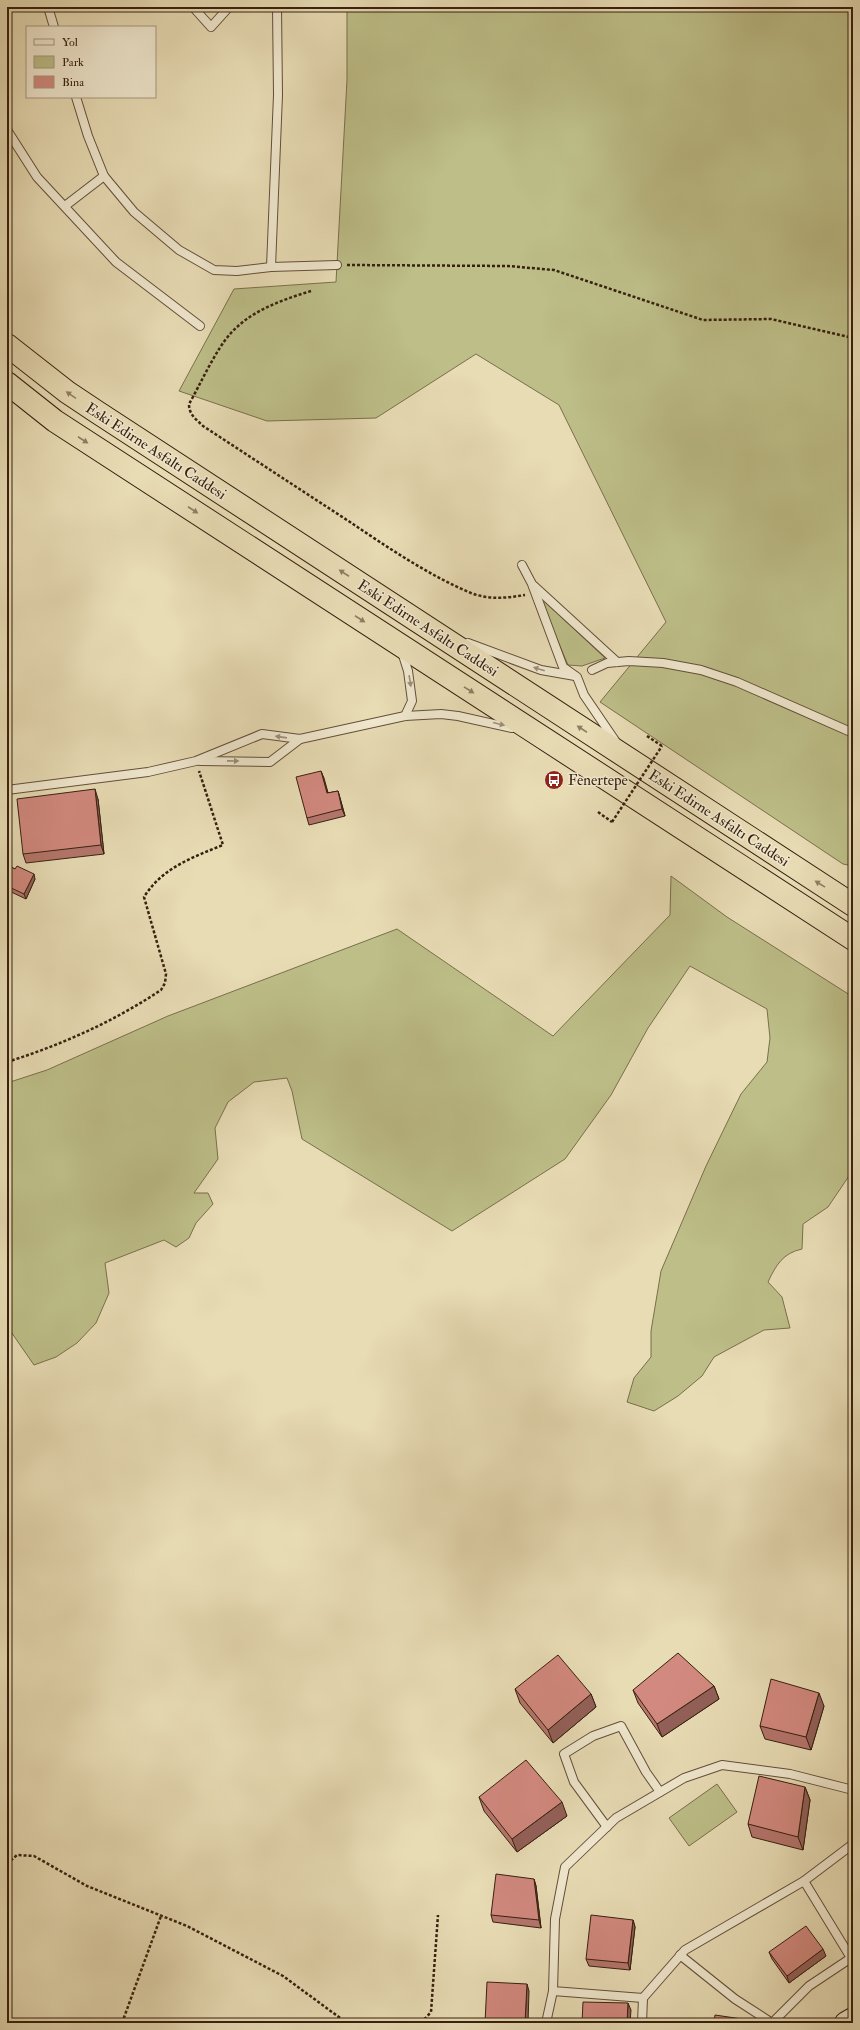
<svg xmlns="http://www.w3.org/2000/svg" width="860" height="2030" font-family="'IM FELL Double Pica',serif">
<style>
.green{fill:#bdbe88;stroke:#7a6f4c}
.lines{fill:none;stroke-linecap:round;stroke-linejoin:round}
.service-casing{stroke:#634f38;stroke-width:10}
.secondary-casing{stroke:#37200f;stroke-width:24}
.trunk-casing{stroke:#37200f;stroke-width:24}
.path{stroke:#37200f;stroke-width:2.5;stroke-dasharray:3 2;stroke-linecap:butt}
.service{stroke:#f0e8cf;stroke-width:8}
.secondary{stroke:#f0e8cf;stroke-width:22}
.trunk{stroke:#e8dcb5;stroke-width:22}
.path-bridge{stroke:#37200f;stroke-width:2.5;stroke-dasharray:3 2;stroke-linecap:butt}
.wall{fill:#b5766d;stroke:#37200f}
.shaded-wall{fill:#936059;stroke:#37200f}
.building{fill:#d2897f;stroke:#37200f}
.oneway{fill:#907e62}
.oneway2{fill:#9d8e79}
.labels{text-anchor:middle;stroke-width:3;stroke-linejoin:round;paint-order:stroke}
.street-label{font-size:15px;fill:#37200f;stroke:#f0e8cf}
.poi-label{font-size:15px;fill:#37200f;stroke:#f0e8cf;text-anchor:start}
</style>
<rect width="100%" height="100%" fill="#e8dcb5"/>
<filter id="stains"><feTurbulence type="fractalNoise" baseFrequency=".005" numOctaves="4"/><feColorMatrix values="0 0 0 0 .2 0 0 0 0 .09 0 0 0 0 .02 0 0 0 .5 -.17"/></filter>
<radialGradient id="worn" r=".72"><stop offset=".6" stop-color="#630" stop-opacity="0"/><stop offset="1" stop-color="#630" stop-opacity=".3"/></radialGradient>
<g class="green">
<polygon points="347,7 853,7 853,866 843,864 600,702 666,622 559,405 476,354 376,418 267,421 179,391 234,289 336,282 347,80"/>
<polygon points="539,596 605,658 582,666 568,665"/>
<path d="M 671,876 L 727,917 L 853,997 L 853,1170 L 828,1207 L 803,1224 L 802,1249 C 783,1253 776,1265 768,1282 L 782,1297 L 790,1328 L 764,1330 L 714,1357 L 702,1376 L 678,1396 L 654,1411 L 627,1402 L 634,1378 L 651,1357 L 651,1331 L 661,1271 L 706,1166 L 741,1094 L 767,1062 L 770,1038 L 767,1009 L 690,966 L 648,1028 L 611,1095 L 565,1159 L 452,1231 L 302,1139 L 292,1091 L 287,1078 L 254,1082 L 228,1102 L 215,1128 L 218,1159 L 194,1193 L 208,1193 L 213,1204 L 196,1223 L 189,1238 L 176,1247 L 164,1240 L 105,1263 L 109,1293 L 96,1323 L 77,1343 L 56,1357 L 34,1365 L 7,1326 L 7,1083 L 47,1070 L 168,1016 L 397,929 L 553,1036 L 670,915 Z"/>
<polygon points="717,1784 737,1812 689,1846 669,1818"/>
</g>
<g class="lines">
<g class="service-casing">
<g id="service">
<polyline points="48,7 54,27"/>
<polyline points="193,7 211,27 229,7"/>
<polyline points="76,97 88,136 104,176 134,212 179,250 214,270 237,271 271,267 337,265"/>
<polyline points="7,130 37,177 116,262 200,326"/>
<polyline points="65,206 104,176"/>
<polyline points="271,267 278,95 277,7"/>
<polyline points="522,565 532,584 563,667 577,677 584,695 616,742"/>
<polyline points="534,586 617,662"/>
<polyline points="468,643 541,670 575,676"/>
<polyline points="402,652 408,671 412,701 405,716"/>
<polyline points="592,670 607,663 629,661 663,663 701,670 737,682 853,733"/>
<polyline points="200,761 270,762 300,739"/>
<polyline points="7,790 148,772 196,761 262,734 300,739 405,716 441,714 458,716 512,728"/>
<polyline points="853,1790 790,1774 722,1765 684,1778 616,1818 565,1867 555,1919 553,1991 643,1998 685,1950 804,1881 851,1958 853,1957"/>
<polyline points="607,1827 574,1782 564,1754 593,1736 621,1726 646,1772 660,1792"/>
<polyline points="804,1881 853,1844"/>
<polyline points="680,1955 735,1999 772,2023 809,1986 851,1958"/>
<polyline points="546,2023 553,1991"/>
<polyline points="642,2023 643,1998"/>
</g>
</g>
<g class="secondary-casing">
<polyline id="secondary" points="846,2023 853,2019"/>
</g>
<g class="trunk-casing">
<g id="trunk">
<polyline points="7,345 67,392 97,412 853,905"/>
<polyline points="7,383 55,421 853,939"/>
</g>
</g>
<g class="path">
<polyline points="347,265 508,266 554,270 703,320 771,319 853,338"/>
<path d="M 311,291 C 282,300 252,310 231,333 C 216,349 200,385 189,404 C 189,415 196,419 203,426 C 252,458 301,490 350,522 C 387,547 430,576 471,593 C 489,600 507,598 525,595"/>
<polyline points="647,736 662,746"/>
<polyline points="598,812 612,822"/>
<path d="M 7,1062 C 61,1045 113,1022 161,990 L 165,983 L 166,974 L 144,897 C 162,868 193,857 223,845 L 199,771"/>
<polyline points="7,1864 17,1855 34,1856 87,1886 187,1926 283,1976 347,2023"/>
<polyline points="122,2023 161,1916"/>
<polyline points="421,2023 431,2012 438,1915"/>
</g>
<use href="#service" class="service"/>
<use href="#secondary" class="secondary"/>
<use href="#trunk" class="trunk"/>
<polyline class="path-bridge" points="612,822 662,746"/>
</g>
<g class="wall">
<polygon points="321,771 328,793 338,791 340,798 345,816 309,825 307,818"/>
<polygon points="98,799 104,854 26,863 23,854"/>
<polygon points="7,865 35,879 26,899 7,890"/>
<polygon points="714,1686 719,1699 662,1737 638,1703 633,1690"/>
<polygon points="515,1689 591,1694 596,1707 553,1743 520,1703"/>
<polygon points="824,1706 811,1750 765,1739 760,1726"/>
<polygon points="805,1787 810,1800 803,1850 752,1837 748,1824"/>
<polygon points="479,1797 567,1816 517,1852 484,1811"/>
<polygon points="534,1879 536,1886 541,1928 493,1922 491,1915"/>
<polygon points="633,1920 635,1927 630,1970 589,1966 586,1959"/>
<polygon points="769,1952 826,1956 789,1983 772,1959"/>
</g>
<g class="shaded-wall">
<polygon points="321,771 324,778 330,800 327,793"/>
<polygon points="95,789 98,799 104,854 101,845"/>
<polygon points="338,791 340,798 345,816 342,809"/>
<polygon points="34,874 35,879 26,899 24,894"/>
<polygon points="714,1686 719,1699 662,1737 657,1724"/>
<polygon points="819,1693 824,1706 811,1750 806,1737"/>
<polygon points="591,1694 596,1707 553,1743 548,1730"/>
<polygon points="805,1787 810,1800 803,1850 798,1837"/>
<polygon points="562,1802 567,1816 517,1852 512,1839"/>
<polygon points="534,1879 536,1886 541,1928 539,1920"/>
<polygon points="633,1920 635,1927 630,1970 628,1963"/>
<polygon points="823,1949 826,1956 789,1983 787,1976"/>
<polygon points="527,1984 529,1991 528,2023 525,2023"/>
<polygon points="628,2003 631,2010 630,2023 627,2023"/>
</g>
<g class="building">
<polygon points="321,771 327,793 338,791 342,809 307,818 296,777"/>
<polygon points="95,789 101,845 23,854 17,799"/>
<polygon points="7,865 15,869 17,866 34,874 24,894 7,886"/>
<polygon points="678,1653 714,1686 657,1724 633,1690"/>
<polygon points="558,1655 591,1694 548,1730 515,1689"/>
<polygon points="771,1679 819,1693 806,1737 760,1726"/>
<polygon points="526,1760 562,1802 512,1839 479,1797"/>
<polygon points="759,1776 805,1787 798,1837 748,1824"/>
<polygon points="496,1874 534,1879 539,1920 491,1915"/>
<polygon points="591,1915 633,1920 628,1963 586,1959"/>
<polygon points="806,1926 823,1949 787,1976 769,1952"/>
<polygon points="487,1982 527,1984 525,2023 485,2023"/>
<polygon points="583,2002 628,2003 627,2023 582,2023"/>
<polygon points="715,2015 749,2020 749,2023 714,2023"/>
</g>
<defs><path id="oneway-solid" d="M-6-.8H1V-3.2L6.5 0L1 3.2V.8H-6Z"/></defs>
<g class="oneway">
<use href="#oneway-solid" transform="translate(71 395) rotate(-146)"/>
<use href="#oneway-solid" transform="translate(83 440) rotate(33)"/>
<use href="#oneway-solid" transform="translate(193 510) rotate(33)"/>
<use href="#oneway-solid" transform="translate(344 573) rotate(-147)"/>
<use href="#oneway-solid" transform="translate(360 619) rotate(33)"/>
<use href="#oneway-solid" transform="translate(469 690) rotate(32)"/>
<use href="#oneway-solid" transform="translate(582 729) rotate(-147)"/>
<use href="#oneway-solid" transform="translate(820 884) rotate(-148)"/>
</g>
<g class="oneway2">
<use href="#oneway-solid" transform="translate(539 669) rotate(-163)"/>
<use href="#oneway-solid" transform="translate(410 681) rotate(81)"/>
<use href="#oneway-solid" transform="translate(499 724) rotate(14)"/>
<use href="#oneway-solid" transform="translate(281 737) rotate(-172)"/>
<use href="#oneway-solid" transform="translate(233 761) rotate(1)"/>
</g>
<defs>
<g id="bus-disc" transform="scale(1)"><circle r="9.5" fill="#8f2418" stroke="#f0e8cf"/><path d="M-5-6H5V4H4V6H2V4H-2V6H-4V4H-5ZM-3.5-4V0h7V-4ZM-3.5 1.2v1.5H-2V1.2ZM2 1.2v1.5H3.5V1.2Z" fill="#fff"/></g>
</defs>
<g fill-rule="evenodd">
<use href="#bus-disc" x="554" y="780"/>
</g>
<g class="labels">
<g class="street-label">
<text transform="translate(156 451) rotate(33)" y="5">Eski Edirne Asfaltı Caddesi</text>
<text transform="translate(428 628) rotate(33)" y="5">Eski Edirne Asfaltı Caddesi</text>
<text transform="translate(719 818) rotate(33)" y="5">Eski Edirne Asfaltı Caddesi</text>
</g>
<g class="poi-label">
<text x="568" y="785">Fenertepe</text>
</g>
</g>
<rect width="860" height="2030" fill="none" stroke="#e8dcb5" stroke-width="24"/>
<rect x="8" y="8" width="844" height="2014" fill="none" stroke="#37200f" stroke-width="2"/>
<rect x="12" y="12" width="836" height="2006" fill="none" stroke="#37200f"/>
<rect x="26" y="26" width="130" height="72" fill="#f0e8cf" stroke="#a69882"/>
<rect x="34" y="39" width="20" height="6" fill="#f0e8cf" stroke="#a69882"/>
<text x="62" y="46" font-size="12" fill="#37200f">Yol</text>
<rect x="34" y="56" width="20" height="12" fill="#bdbe88" stroke="#a69882"/>
<text x="62" y="66" font-size="12" fill="#37200f">Park</text>
<rect x="34" y="76" width="20" height="12" fill="#d2897f" stroke="#a69882"/>
<text x="62" y="86" font-size="12" fill="#37200f">Bina</text>
<rect width="100%" height="100%" filter="url(#stains)"/>
<rect width="100%" height="100%" fill="url(#worn)"/>
</svg>
